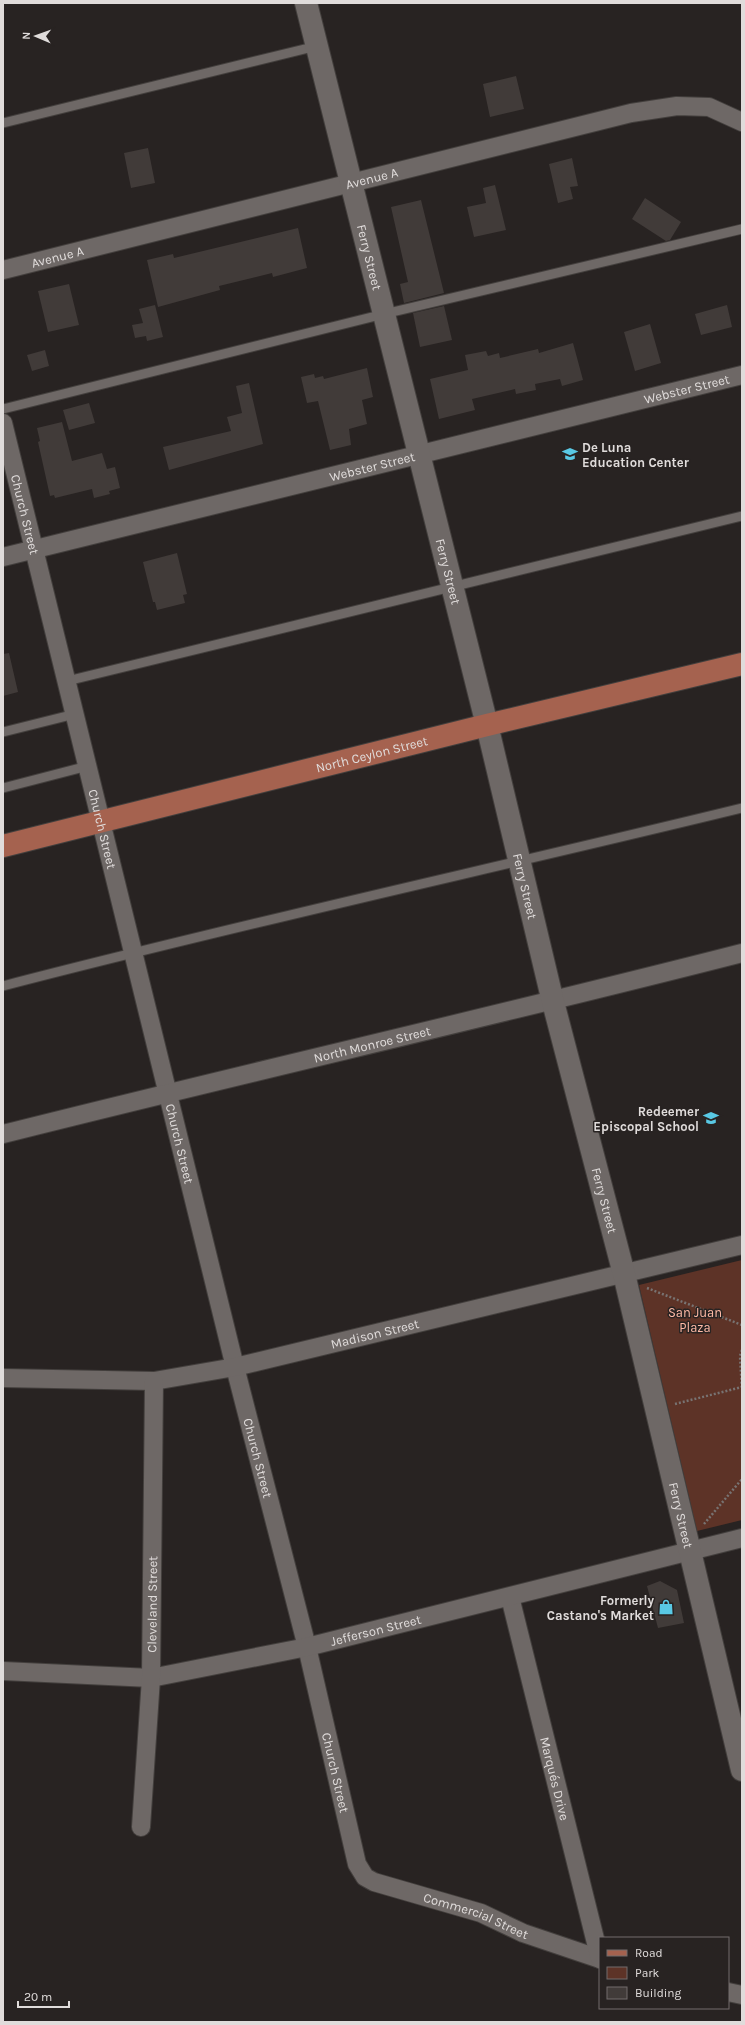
<svg xmlns="http://www.w3.org/2000/svg" width="745" height="2025" font-family="Karla,sans-serif">
<style>
.green{fill:#5d3327}
.building{fill:#413b39}
.lines{fill:none;stroke-linecap:round;stroke-linejoin:round}
.service-casing{stroke:#433f3d;stroke-width:11}
.minor-casing{stroke:#433f3d;stroke-width:20}
.tertiary-casing{stroke:#433f3d;stroke-width:24}
.primary-casing{stroke:#433f3d;stroke-width:24}
.path{stroke:#787372;stroke-width:2.5;stroke-dasharray:2 2;stroke-linecap:butt}
.service{stroke:#6e6866;stroke-width:9}
.minor{stroke:#6e6866;stroke-width:18}
.tertiary{stroke:#6e6866;stroke-width:22}
.primary{stroke:#a5624f;stroke-width:22}
.labels{text-anchor:middle;stroke-width:3;stroke-linejoin:round;paint-order:stroke}
.street-label{font-size:13px;fill:#e0dcdb;stroke:#282322}
.poi-label{font-size:13px;font-weight:bold;fill:#e0dcdb;stroke:#282322;text-anchor:end}
.park-label{font-size:13px;fill:#ffbaa6;stroke:#282322}
</style>
<rect width="100%" height="100%" fill="#282322"/>
<polygon class="green" points="742,1260 742,1520 697,1531 639,1285"/>
<g class="building">
<polygon points="516,76 524,109 490,117 483,84"/>
<polygon points="148,148 155,183 131,188 124,153"/>
<polygon points="572,158 578,186 570,187 573,199 558,203 549,164"/>
<polygon points="495,185 506,230 474,237 467,207 486,203 483,188"/>
<polygon points="645,198 681,222 670,240 666,241 632,219"/>
<polygon points="421,200 444,293 404,303 400,284 408,282 391,207"/>
<polygon points="298,228 307,268 273,277 272,273 219,286 220,290 158,307 147,260 173,254 174,258"/>
<polygon points="69,284 79,325 48,332 38,291"/>
<polygon points="155,305 163,337 147,341 146,336 135,338 132,325 143,323 139,309"/>
<polygon points="727,305 732,327 701,335 695,314"/>
<polygon points="444,306 452,340 420,347 413,313"/>
<polygon points="650,324 661,363 635,371 624,332"/>
<polygon points="573,343 583,380 562,386 560,379 535,384 536,390 516,394 515,389 472,399 475,410 439,419 430,379 468,370 465,355 486,351 488,356 499,353 500,358 538,349 539,353"/>
<polygon points="45,350 49,366 32,371 27,355"/>
<polygon points="367,368 373,397 362,400 367,424 349,429 351,445 330,450 318,401 307,403 301,377 314,374 315,378 323,376 324,379"/>
<polygon points="249,383 263,444 169,470 163,447 231,431 227,417 242,413 236,386"/>
<polygon points="89,403 95,423 69,430 63,410"/>
<polygon points="62,422 72,461 102,453 107,469 115,467 120,488 109,491 110,494 94,498 92,489 55,498 54,495 50,496 38,442 40,441 37,428"/>
<polygon points="177,553 187,594 183,595 185,603 157,610 155,602 153,602 143,562"/>
<polygon points="9,653 18,692 3,696 3,654"/>
<polygon points="660,1581 677,1590 684,1623 658,1628 647,1586"/>
</g>
<g class="lines">
<g class="service-casing">
<g id="service">
<polyline points="3,123 317,46"/>
<polyline points="3,409 384,314 742,229"/>
<polyline points="67,681 742,516"/>
<polyline points="3,732 75,714"/>
<polyline points="3,788 88,766"/>
<path d="M 3,986 C 248,922 496,868 742,808"/>
</g>
</g>
<g class="minor-casing">
<g id="minor">
<path id="s1" d="M 3,270 L 631,113 L 677,106 L 709,107 L 742,122"/>
<path id="s2" d="M 3,423 L 235,1367 L 307,1647 L 357,1864 L 365,1877 L 374,1882 L 481,1913 L 523,1933 L 600,1959"/>
<path id="s3" d="M 3,557 L 742,375"/>
<path id="s4" d="M 3,1134 C 249,1072 496,1016 742,953"/>
<path id="s5" d="M 3,1378 L 154,1381 L 235,1367 L 742,1245"/>
<path id="s6" d="M 510,1597 L 600,1959"/>
<path id="s7" d="M 3,1671 L 151,1678 L 307,1647 L 742,1538"/>
<path id="s8" d="M 141,1827 L 151,1678 L 154,1381"/>
<polyline points="728,1992 742,1995"/>
</g>
</g>
<g class="tertiary-casing">
<g id="tertiary">
<path id="s9" d="M 306,3 L 487,725 L 553,1002 L 624,1274 L 742,1770"/>
</g>
</g>
<g class="primary-casing">
<g id="primary">
<path id="s10" d="M 3,846 L 487,725 L 742,664"/>
</g>
</g>
<g class="path">
<polyline points="647,1288 742,1325"/>
<polyline points="742,1350 740,1356 742,1390"/>
<polyline points="675,1404 742,1387"/>
<polyline points="704,1524 742,1479"/>
</g>
<use href="#service" class="service"/>
<use href="#minor" class="minor"/>
<use href="#tertiary" class="tertiary"/>
<use href="#primary" class="primary"/>
</g>
<defs>
<g id="school-bare" transform="scale(1.2)"><path d="M0-5L7-2L0 1L-7-2ZM-4 1L0 2.5L4 1V4Q0 6-4 4Z" fill="#59c8e4" stroke="#282322" stroke-width="2.5" paint-order="stroke"/></g>
<g id="shop-bare" transform="scale(1.2)"><path d="M-5-2.5h2.3a2.7 3.5 0 0 1 5.4 0H5L5.5 6h-11ZM-1.5-2.5h3a1.5 2.3 0 0 0-3 0Z" fill="#59c8e4" stroke="#282322" stroke-width="2.5" paint-order="stroke"/></g>
</defs>
<g fill-rule="evenodd">
<use href="#school-bare" x="570" y="454"/>
<use href="#school-bare" x="711" y="1118"/>
<use href="#shop-bare" x="666" y="1607"/>
</g>
<g class="labels">
<g class="street-label">
<text dy="5" stroke="none"><textPath href="#s1" startOffset="380">Avenue A</textPath></text>
<text dy="5" stroke="none"><textPath href="#s1" startOffset="56">Avenue A</textPath></text>
<text dy="5" stroke="none"><textPath href="#s9" startOffset="262">Ferry Street</textPath></text>
<text dy="5" stroke="none"><textPath href="#s3" startOffset="704">Webster Street</textPath></text>
<text dy="5" stroke="none"><textPath href="#s3" startOffset="380">Webster Street</textPath></text>
<text dy="5" stroke="none"><textPath href="#s2" startOffset="94">Church Street</textPath></text>
<text dy="5" stroke="none"><textPath href="#s9" startOffset="586">Ferry Street</textPath></text>
<text dy="5" stroke="none"><textPath href="#s10" startOffset="380">North Ceylon Street</textPath></text>
<text dy="5" stroke="none"><textPath href="#s2" startOffset="418">Church Street</textPath></text>
<text dy="5" stroke="none"><textPath href="#s9" startOffset="910">Ferry Street</textPath></text>
<text dy="5" stroke="none"><textPath href="#s4" startOffset="380">North Monroe Street</textPath></text>
<text dy="5" stroke="none"><textPath href="#s2" startOffset="742">Church Street</textPath></text>
<text dy="5" stroke="none"><textPath href="#s9" startOffset="1234">Ferry Street</textPath></text>
<text dy="5" stroke="none"><textPath href="#s5" startOffset="377">Madison Street</textPath></text>
<text dy="5" stroke="none"><textPath href="#s2" startOffset="1066">Church Street</textPath></text>
<text dy="5" stroke="none"><textPath href="#s9" startOffset="1558">Ferry Street</textPath></text>
<text dy="5" stroke="none"><textPath href="#s8" startOffset="223">Cleveland Street</textPath></text>
<text dy="5" stroke="none"><textPath href="#s7" startOffset="378">Jefferson Street</textPath></text>
<text dy="5" stroke="none"><textPath href="#s2" startOffset="1390">Church Street</textPath></text>
<text dy="5" stroke="none"><textPath href="#s6" startOffset="187">Marqués Drive</textPath></text>
<text dy="5" stroke="none"><textPath href="#s2" startOffset="1617">Commercial Street</textPath></text>
</g>
<g class="poi-label">
<text x="582" y="452" text-anchor="start">De Luna<tspan x="582" dy="15">Education Center</tspan></text>
<text x="699" y="1116">Redeemer<tspan x="699" dy="15">Episcopal School</tspan></text>
<text x="654" y="1605">Formerly<tspan x="654" dy="15">Castano's Market</tspan></text>
</g>
<g class="park-label">
<text x="695" y="1317">San Juan<tspan x="695" dy="15">Plaza</tspan></text>
</g>
</g>
<rect width="745" height="2025" fill="none" stroke="#e0dcdb" stroke-width="8"/>
<rect x="599" y="1937" width="130" height="72" fill="#282322" stroke="#726d6c"/>
<rect x="607" y="1950" width="20" height="6" fill="#a5624f" stroke="#726d6c"/>
<text x="635" y="1957" font-size="12" fill="#e0dcdb">Road</text>
<rect x="607" y="1967" width="20" height="12" fill="#5d3327" stroke="#726d6c"/>
<text x="635" y="1977" font-size="12" fill="#e0dcdb">Park</text>
<rect x="607" y="1987" width="20" height="12" fill="#413b39" stroke="#726d6c"/>
<text x="635" y="1997" font-size="12" fill="#e0dcdb">Building</text>
<g transform="translate(36 36) rotate(272)" stroke="#282322" stroke-width="3" paint-order="stroke">
<path d="M0-3L7 15L0 10L-7 15Z" fill="#e0dcdb"/>
<text y="-6" font-size="11" font-weight="bold" text-anchor="middle" fill="#e0dcdb">N</text>
</g>
<path d="M18 2001v6h51v-6" fill="none" stroke="#e0dcdb" stroke-width="2"/>
<text x="24" y="2001" font-size="12" fill="#e0dcdb" stroke="#282322" stroke-width="3" paint-order="stroke">20 m</text>
</svg>
